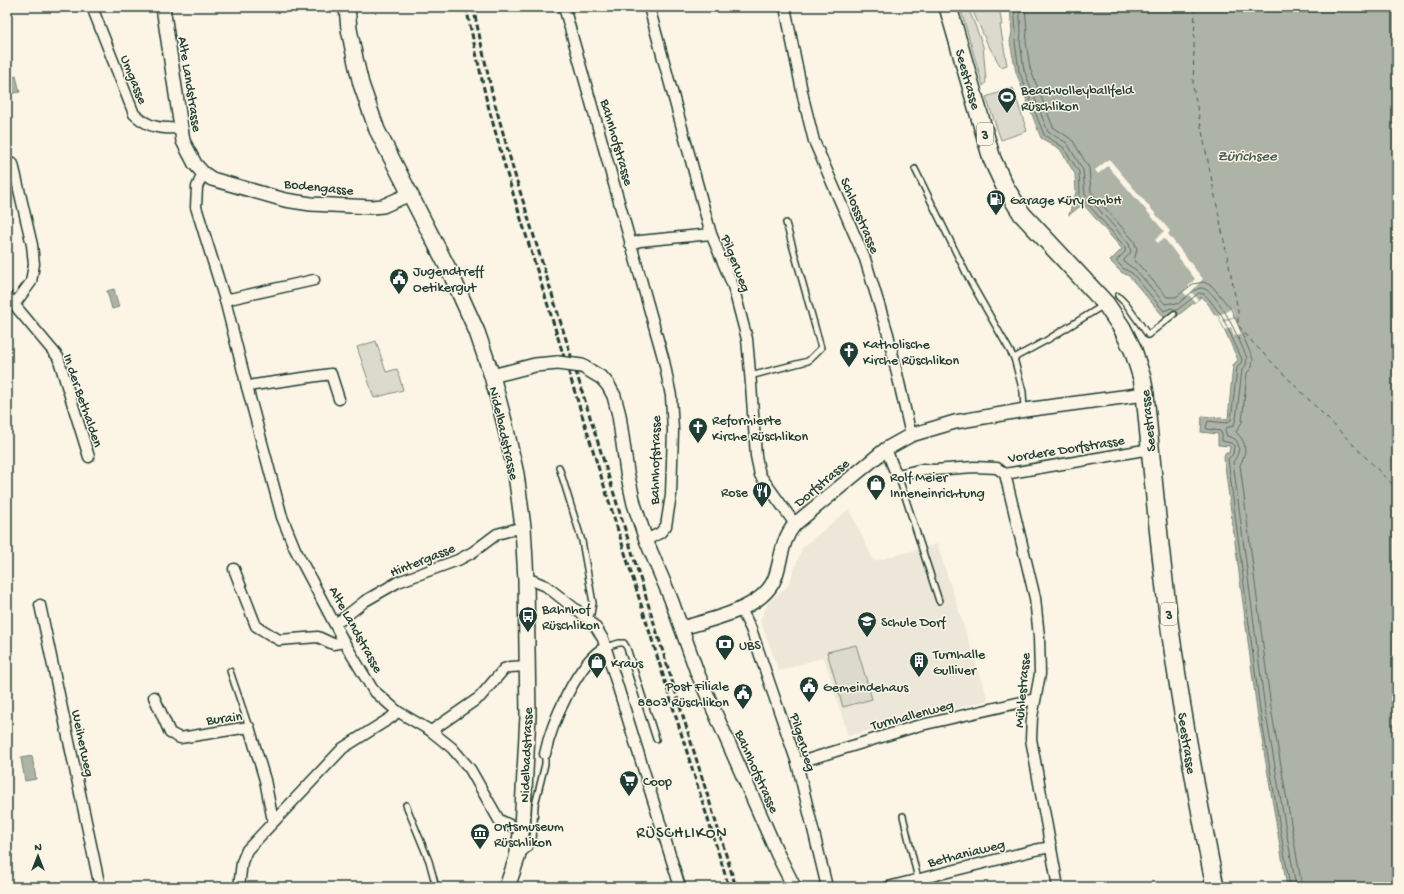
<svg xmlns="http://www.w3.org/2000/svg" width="1404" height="894" font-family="'Gochi Hand',sans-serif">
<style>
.built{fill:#ece7d8}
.green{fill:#dcdacc;stroke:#7e8c80}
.water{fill:#aeb3a7;stroke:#758479}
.pier{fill:#fcf5e5}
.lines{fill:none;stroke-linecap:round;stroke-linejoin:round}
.shore{stroke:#586c62;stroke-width:1}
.ferry{stroke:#435a51;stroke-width:1;stroke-dasharray:5 4;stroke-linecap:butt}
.service-casing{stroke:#1f3d34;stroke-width:8}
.minor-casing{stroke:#1f3d34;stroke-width:13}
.tertiary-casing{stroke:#1f3d34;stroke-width:16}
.secondary-casing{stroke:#1f3d34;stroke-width:18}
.primary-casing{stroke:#1f3d34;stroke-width:20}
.service{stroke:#fcf5e5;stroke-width:5}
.minor{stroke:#fcf5e5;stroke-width:10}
.tertiary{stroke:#fcf5e5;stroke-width:13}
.secondary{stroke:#fcf5e5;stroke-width:15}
.primary{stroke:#fcf5e5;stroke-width:17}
.rail{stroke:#1f3d34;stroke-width:3;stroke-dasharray:6 3;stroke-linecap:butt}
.tertiary-bridge-casing{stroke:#1f3d34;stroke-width:16;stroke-linecap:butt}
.tertiary-bridge{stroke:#fcf5e5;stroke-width:13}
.labels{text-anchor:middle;stroke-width:3;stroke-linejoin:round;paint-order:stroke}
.shield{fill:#fcf5e5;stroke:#617469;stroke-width:1}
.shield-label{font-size:13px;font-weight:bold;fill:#1f3d34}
.street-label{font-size:14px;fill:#1f3d34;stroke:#fcf5e5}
.poi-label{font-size:14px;fill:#1f3d34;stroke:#fcf5e5;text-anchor:start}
.water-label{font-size:15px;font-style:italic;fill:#435a51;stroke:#fcf5e5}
.quarter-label{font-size:16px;letter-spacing:1px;fill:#1f3d34;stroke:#fcf5e5}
</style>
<rect width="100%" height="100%" fill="#fcf5e5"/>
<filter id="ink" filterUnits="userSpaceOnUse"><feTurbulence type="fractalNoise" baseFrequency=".025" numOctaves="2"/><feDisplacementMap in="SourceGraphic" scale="8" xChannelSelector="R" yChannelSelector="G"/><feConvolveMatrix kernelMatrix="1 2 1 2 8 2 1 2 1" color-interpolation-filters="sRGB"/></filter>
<g filter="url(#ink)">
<polygon class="built" points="849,509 874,561 937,544 988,700 848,736 824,657 779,671 760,620 768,603 788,586 802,548"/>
<g class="green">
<polygon points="960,7 968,7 983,46 986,81 985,84 983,86"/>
<polygon points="971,7 999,7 1002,25 1000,25 1007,65 1001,67 987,43"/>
<polygon points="1013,88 1027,131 1001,140 986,97"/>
<polygon points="376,341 386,372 397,369 403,390 374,398 357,347"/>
<polygon points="856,645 872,699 843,707 827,652"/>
</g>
<g class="water">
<polygon points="1010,7 1397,7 1397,887 1287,887 1257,710 1224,458 1225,453 1229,453 1230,446 1218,445 1218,434 1201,432 1202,416 1228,419 1233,365 1238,360 1218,315 1215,315 1209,305 1201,297 1176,317 1171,312 1164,317 1129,276 1121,272 1110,261 1122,249 1083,204 1069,215 1076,192 1075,174 1060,149 1041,138 1016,72 1010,42 1012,32"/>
<polygon points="16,76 20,92 13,93 9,78"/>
<polygon points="114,289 119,307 112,309 107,291"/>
<polygon points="32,756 36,779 25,781 21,758"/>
</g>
<g class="pier">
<polygon points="1109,159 1170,231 1168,234 1203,279 1191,292 1198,299 1195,302 1189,295 1187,296 1183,292 1195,279 1164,238 1158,243 1155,240 1164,231 1108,166 1098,174 1095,170"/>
<polygon points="1232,308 1235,316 1222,320 1223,322 1235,317 1242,333 1234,336 1231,327 1225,330 1218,315 1226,312"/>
</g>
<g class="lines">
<g class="shore">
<path d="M 1014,7 L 1016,31 L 1015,42 L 1019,71 L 1044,135 L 1063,147 L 1079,172 L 1080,192 L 1079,200 L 1086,202 L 1125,247 L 1125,252 L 1117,260 L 1117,262 L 1124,269 L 1132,273 L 1164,311 L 1171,308 L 1177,310 L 1199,293 L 1204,294 C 1211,300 1215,309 1221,314 L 1242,359 L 1241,363 L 1237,368 L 1231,420 L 1227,423 L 1208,421 L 1206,427 L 1207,429 L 1220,431 L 1222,434 L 1222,441 L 1231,443 L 1234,446 L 1233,454 L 1228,459 L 1260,710 L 1290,887"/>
<path d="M 1019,7 L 1021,31 L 1020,42 L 1024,70 L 1048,132 L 1067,143 L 1083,170 L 1085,195 L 1090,199 L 1129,244 L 1131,252 L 1124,260 L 1124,262 L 1136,270 L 1165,304 L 1171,303 L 1178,304 C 1183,300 1194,289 1200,288 C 1217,286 1241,344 1247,358 L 1246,365 L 1242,370 L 1236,420 L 1233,426 L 1226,428 L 1225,430 L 1227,436 L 1235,439 C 1242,447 1238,455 1233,462 L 1265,709 L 1296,887"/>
<path d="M 1025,7 L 1027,31 L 1026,42 L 1030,68 L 1053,127 L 1068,137 L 1073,141 L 1089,168 L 1091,192 L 1134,241 L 1137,249 L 1134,261 L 1140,266 L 1167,297 L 1176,297 L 1193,284 L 1204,282 L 1212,286 L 1231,309 L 1253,359 L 1252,367 L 1247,373 L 1242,422 L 1236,432 C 1247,443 1247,451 1240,465 L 1271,708 L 1302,887"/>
</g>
<polyline class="ferry" points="1195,7 1193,87 1238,310 1238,325 1254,344 1397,489"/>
<g class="service-casing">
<g id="service">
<polyline points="915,169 969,279 1014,358 1023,392 1024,409"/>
<polyline points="1118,296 1126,304 1148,335 1174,314"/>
<polyline points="1014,358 1047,340 1104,305"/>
<polyline points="750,376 808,361 821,348 786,223"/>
<polyline points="559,467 582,541 593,603 591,614 588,619"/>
<polyline points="898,475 939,601"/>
<polyline points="606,647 619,643 624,643 627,648 656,739"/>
<polyline points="230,671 249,727"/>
<polyline points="406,805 429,861 436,887"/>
<polyline points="903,816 918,879"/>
<polyline points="521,855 528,849 533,841 535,805 545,764 545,754"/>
</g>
</g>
<g class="minor-casing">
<g id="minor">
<path d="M 92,7 L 134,114 C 149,128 161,129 180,128"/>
<polyline points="564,7 664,361 671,396 673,430 671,495 666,526 660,533 646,540"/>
<polyline points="649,7 711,234 733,286 747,339 751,384 756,456 760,475 795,524"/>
<polyline points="785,7 804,101 814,141 865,259 888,334 911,435"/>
<polyline points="13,164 32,245 34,264 31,282 14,305"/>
<polyline points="203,173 197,187 196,207 225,300 247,387 282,517 295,549 344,642 373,690 397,711 431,731 452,748 470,769 499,820 514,827 522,828"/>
<polyline points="630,244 640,241 711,234"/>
<polyline points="7,296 58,357 89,457"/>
<polyline points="225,300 314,280"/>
<polyline points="247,387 254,385 331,374 339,399"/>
<polyline points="886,449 894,469 898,475 923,469 934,470 974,467 997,468 1005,474 1150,449"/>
<polyline points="1005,474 1035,598 1039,637 1040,674 1032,717 1031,739 1058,887"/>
<polyline points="234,569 256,626 279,640 318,637 333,644 344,642"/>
<polyline points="526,580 534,581 546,586 588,619 597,629 603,639 680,887"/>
<polyline points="40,605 100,887"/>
<polyline points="741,609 751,629 797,763 827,887"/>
<polyline points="335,623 341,620 365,601 398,582 458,560 473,552 497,534 523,527"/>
<polyline points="154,697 170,733 180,738 249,727 265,780 272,816 275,820"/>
<polyline points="431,731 480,697 504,669 510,667 527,666"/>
<path d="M 545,754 C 551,725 578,660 606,647"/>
<polyline points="797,763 917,726 1035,699"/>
<polyline points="239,887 242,862 247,850 343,748 392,717 397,711"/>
<polyline points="888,887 1035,850 1051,847"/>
</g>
</g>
<g class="tertiary-casing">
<g id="tertiary">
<polyline points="163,7 183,141 195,164 203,173 212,179 285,200 311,204 372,207 383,206 410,194"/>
<polyline points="582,366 602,378 608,385 614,396 619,415 627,472 634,504 646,540 671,599 697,672 778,855 794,887"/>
<polyline points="492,376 535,365 558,363"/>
<path d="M 682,628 C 712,619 766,609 776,575 C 782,556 782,539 795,524 L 886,449 L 911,435 L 955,422 L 1025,410 L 1145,394"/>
</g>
</g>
<g class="secondary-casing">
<polyline id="secondary" points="347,7 349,29 356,63 361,84 377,130 450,272 477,332 492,376 504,421 516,474 523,527 526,580 528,716 522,828 517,858 507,887"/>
</g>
<g class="primary-casing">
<path id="primary" d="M 948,7 L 992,159 L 1005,187 L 1022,214 L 1106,304 L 1122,328 L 1133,350 L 1142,378 L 1145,394 C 1153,477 1160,560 1172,643 C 1184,725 1199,806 1215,887"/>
</g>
<use href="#service" class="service"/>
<use href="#minor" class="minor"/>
<use href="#tertiary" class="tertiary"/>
<use href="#secondary" class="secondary"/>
<use href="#primary" class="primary"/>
<g class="rail">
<polyline points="466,7 486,98 507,174 729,887"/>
<polyline points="473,7 493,97 514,172 736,887"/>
</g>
<g class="tertiary-bridge-casing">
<polyline id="tertiary-bridge" points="558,363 582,366"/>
</g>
<use href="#tertiary-bridge" class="tertiary-bridge"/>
</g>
</g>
<defs>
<g id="stadium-pin" transform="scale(1)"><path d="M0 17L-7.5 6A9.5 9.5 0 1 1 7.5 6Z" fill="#1f3d34" stroke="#fcf5e5"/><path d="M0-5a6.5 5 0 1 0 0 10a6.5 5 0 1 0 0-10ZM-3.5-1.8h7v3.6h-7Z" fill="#fff"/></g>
<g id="fuel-pin" transform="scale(1)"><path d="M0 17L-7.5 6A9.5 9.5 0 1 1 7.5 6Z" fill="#1f3d34" stroke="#fcf5e5"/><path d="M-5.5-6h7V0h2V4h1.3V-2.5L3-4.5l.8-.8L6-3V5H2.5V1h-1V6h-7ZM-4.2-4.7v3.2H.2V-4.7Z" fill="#fff"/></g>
<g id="civic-pin" transform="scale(1)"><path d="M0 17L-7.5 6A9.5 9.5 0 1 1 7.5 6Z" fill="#1f3d34" stroke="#fcf5e5"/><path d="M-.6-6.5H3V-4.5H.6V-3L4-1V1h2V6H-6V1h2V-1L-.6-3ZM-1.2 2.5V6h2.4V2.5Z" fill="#fff"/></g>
<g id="church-pin" transform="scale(1)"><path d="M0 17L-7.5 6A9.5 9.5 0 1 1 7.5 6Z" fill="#1f3d34" stroke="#fcf5e5"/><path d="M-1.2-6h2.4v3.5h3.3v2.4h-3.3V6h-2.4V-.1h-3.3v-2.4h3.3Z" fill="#fff"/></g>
<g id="shop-pin" transform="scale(1)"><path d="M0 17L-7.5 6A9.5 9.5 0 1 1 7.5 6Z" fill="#1f3d34" stroke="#fcf5e5"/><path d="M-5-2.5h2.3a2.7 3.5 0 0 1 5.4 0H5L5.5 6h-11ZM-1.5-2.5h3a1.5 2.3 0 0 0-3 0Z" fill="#fff"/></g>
<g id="restaurant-pin" transform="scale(1)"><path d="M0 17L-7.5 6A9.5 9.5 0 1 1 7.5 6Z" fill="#1f3d34" stroke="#fcf5e5"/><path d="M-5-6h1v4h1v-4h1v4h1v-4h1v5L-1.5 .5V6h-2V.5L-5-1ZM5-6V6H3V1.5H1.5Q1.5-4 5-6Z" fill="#fff"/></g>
<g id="bus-pin" transform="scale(1)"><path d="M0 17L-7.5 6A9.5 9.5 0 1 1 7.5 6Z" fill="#1f3d34" stroke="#fcf5e5"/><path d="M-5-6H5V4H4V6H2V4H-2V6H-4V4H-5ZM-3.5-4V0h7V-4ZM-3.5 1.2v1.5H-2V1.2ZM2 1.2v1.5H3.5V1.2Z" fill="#fff"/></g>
<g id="school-pin" transform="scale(1)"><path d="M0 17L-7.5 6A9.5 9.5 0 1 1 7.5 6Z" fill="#1f3d34" stroke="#fcf5e5"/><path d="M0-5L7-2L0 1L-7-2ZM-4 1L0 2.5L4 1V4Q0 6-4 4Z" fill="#fff"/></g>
<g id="bank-pin" transform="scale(1)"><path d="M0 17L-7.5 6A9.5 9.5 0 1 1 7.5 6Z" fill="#1f3d34" stroke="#fcf5e5"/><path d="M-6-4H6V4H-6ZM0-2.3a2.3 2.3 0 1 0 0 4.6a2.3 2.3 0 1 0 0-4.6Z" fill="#fff"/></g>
<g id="building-pin" transform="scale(1)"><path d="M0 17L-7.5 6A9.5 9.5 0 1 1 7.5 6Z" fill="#1f3d34" stroke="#fcf5e5"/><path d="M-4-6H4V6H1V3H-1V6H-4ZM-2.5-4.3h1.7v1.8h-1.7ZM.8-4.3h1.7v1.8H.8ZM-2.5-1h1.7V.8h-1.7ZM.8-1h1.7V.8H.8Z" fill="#fff"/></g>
<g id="supermarket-pin" transform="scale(1)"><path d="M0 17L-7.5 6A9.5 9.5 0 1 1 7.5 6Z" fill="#1f3d34" stroke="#fcf5e5"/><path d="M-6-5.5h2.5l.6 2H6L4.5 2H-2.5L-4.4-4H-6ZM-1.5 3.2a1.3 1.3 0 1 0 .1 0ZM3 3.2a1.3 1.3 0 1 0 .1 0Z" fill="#fff"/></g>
<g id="museum-pin" transform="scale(1)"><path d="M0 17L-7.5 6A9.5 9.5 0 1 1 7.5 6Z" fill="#1f3d34" stroke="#fcf5e5"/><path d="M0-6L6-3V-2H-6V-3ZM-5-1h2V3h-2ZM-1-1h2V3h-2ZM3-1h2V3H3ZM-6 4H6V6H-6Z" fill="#fff"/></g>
</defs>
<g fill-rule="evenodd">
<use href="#stadium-pin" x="1007" y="97"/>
<use href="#fuel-pin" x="996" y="199"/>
<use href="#civic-pin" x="399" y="278"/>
<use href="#church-pin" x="849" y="351"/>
<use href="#church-pin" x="698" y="427"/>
<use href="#shop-pin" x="876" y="484"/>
<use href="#restaurant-pin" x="762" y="491"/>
<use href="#bus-pin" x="528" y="616"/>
<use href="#school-pin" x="867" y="621"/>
<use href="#bank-pin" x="725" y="644"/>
<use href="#building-pin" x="919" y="661"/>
<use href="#shop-pin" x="597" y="662"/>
<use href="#civic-pin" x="809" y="686"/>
<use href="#civic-pin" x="743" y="693"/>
<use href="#supermarket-pin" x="629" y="780"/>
<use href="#museum-pin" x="480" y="833"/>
</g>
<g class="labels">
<g class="shield">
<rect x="977" y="123" width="16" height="22" rx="3"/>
<rect x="1161" y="603" width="16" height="22" rx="3"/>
</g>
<g class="shield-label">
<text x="985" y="139">3</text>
<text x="1169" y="619">3</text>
</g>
<g class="street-label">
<text transform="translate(135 79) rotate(68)" y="5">Umgasse</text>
<text transform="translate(969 79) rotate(74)" y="5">Seestrasse</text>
<text transform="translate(191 84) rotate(81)" y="5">Alte Landstrasse</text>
<text transform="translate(618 142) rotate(74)" y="5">Bahnhofstrasse</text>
<text transform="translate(319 186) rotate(6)" y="5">Bodengasse</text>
<text transform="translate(861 215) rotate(67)" y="5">Schlossstrasse</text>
<text transform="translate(737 263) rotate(69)" y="5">Pilgerweg</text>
<text transform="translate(84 400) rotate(71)" y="5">In der Bethalden</text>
<text transform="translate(1147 421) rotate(-96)" y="5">Seestrasse</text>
<text transform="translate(505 433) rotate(77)" y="5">Nidelbadstrasse</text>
<text transform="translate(1066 448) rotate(-9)" y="5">Vordere Dorfstrasse</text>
<text transform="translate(654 460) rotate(-89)" y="5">Bahnhofstrasse</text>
<text transform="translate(821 482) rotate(-40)" y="5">Dorfstrasse</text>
<text transform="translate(422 559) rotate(-22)" y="5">Hintergasse</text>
<text transform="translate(357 629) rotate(61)" y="5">Alte Landstrasse</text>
<text transform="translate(1021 690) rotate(-85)" y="5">Mühlestrasse</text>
<text transform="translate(912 714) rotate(-15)" y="5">Turnhallenweg</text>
<text transform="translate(224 717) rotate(-7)" y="5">Burain</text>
<text transform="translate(804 742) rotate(73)" y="5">Pilgerweg</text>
<text transform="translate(84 743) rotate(78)" y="5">Weiherweg</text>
<text transform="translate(1188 743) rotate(81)" y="5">Seestrasse</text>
<text transform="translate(525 755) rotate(-88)" y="5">Nidelbadstrasse</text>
<text transform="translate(758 771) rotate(66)" y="5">Bahnhofstrasse</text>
<text transform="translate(966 852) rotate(-14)" y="5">Bethaniaweg</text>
</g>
<g class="poi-label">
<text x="1021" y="94">Beachvolleyballfeld<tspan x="1021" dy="16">Rüschlikon</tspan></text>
<text x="1010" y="204">Garage Küry GmbH</text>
<text x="413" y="275">Jugendtreff<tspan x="413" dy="16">Oetikergut</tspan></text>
<text x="863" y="348">Katholische<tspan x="863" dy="16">Kirche Rüschlikon</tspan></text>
<text x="712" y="424">Reformierte<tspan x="712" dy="16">Kirche Rüschlikon</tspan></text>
<text x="890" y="481">Rolf Meier<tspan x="890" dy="16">Inneneinrichtung</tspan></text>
<text x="748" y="496" text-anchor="end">Rose</text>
<text x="542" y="613">Bahnhof<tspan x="542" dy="16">Rüschlikon</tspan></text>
<text x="881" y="626">Schule Dorf</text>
<text x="739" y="649">UBS</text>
<text x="933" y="658">Turnhalle<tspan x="933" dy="16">Gulliver</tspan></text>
<text x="611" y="667">Kraus</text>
<text x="729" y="690" text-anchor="end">Post Filiale<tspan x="729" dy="16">8803 Rüschlikon</tspan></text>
<text x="823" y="691">Gemeindehaus</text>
<text x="643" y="785">Coop</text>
<text x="494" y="830">Ortsmuseum<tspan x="494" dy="16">Rüschlikon</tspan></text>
</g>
<g class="water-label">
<text x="1247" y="160">Zürichsee</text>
</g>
<g class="quarter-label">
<text x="682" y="837">RÜSCHLIKON</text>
</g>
</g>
<rect width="1404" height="894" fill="none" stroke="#fcf5e5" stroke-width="24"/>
<rect x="12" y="12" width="1380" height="870" fill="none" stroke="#1f3d34" stroke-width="1.5" filter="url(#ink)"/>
<g transform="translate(38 856)" stroke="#fcf5e5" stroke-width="3" paint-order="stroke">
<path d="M0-3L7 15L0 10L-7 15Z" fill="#1f3d34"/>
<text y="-6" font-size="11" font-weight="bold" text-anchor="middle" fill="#1f3d34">N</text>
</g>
</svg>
